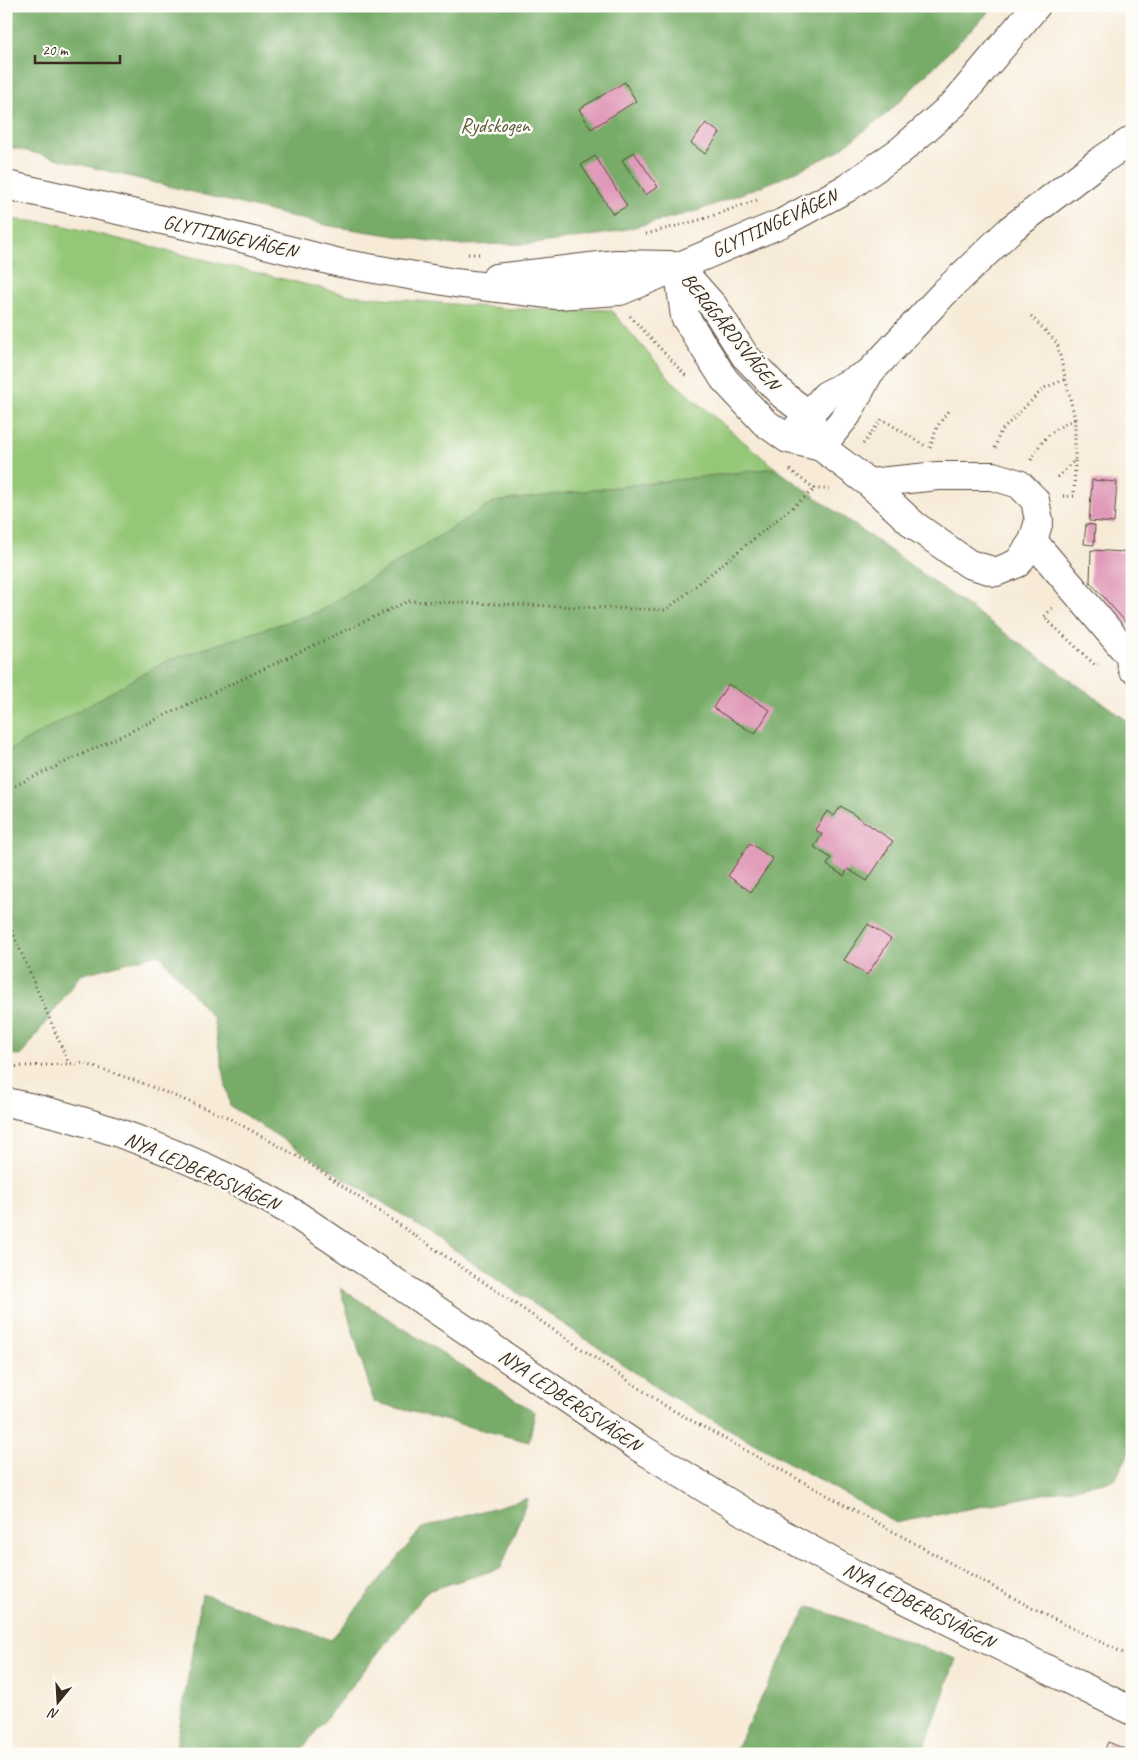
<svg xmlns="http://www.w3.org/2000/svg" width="1138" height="1760" font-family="Caveat,sans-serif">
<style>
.green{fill:#94c777;stroke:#68784a}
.forest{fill:#77ac68;stroke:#596b43}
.building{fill:#e19bba}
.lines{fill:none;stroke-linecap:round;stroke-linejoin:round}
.minor-casing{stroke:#57473a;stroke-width:30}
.path{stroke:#57473a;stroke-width:3;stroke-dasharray:1 4;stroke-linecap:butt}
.minor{stroke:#fff;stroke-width:28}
.labels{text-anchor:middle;stroke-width:5;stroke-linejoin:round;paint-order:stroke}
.park-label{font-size:20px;fill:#565939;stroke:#fdfcf7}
.street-label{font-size:20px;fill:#3b2a1e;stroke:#fdfcf7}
</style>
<rect width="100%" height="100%" fill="#fdfcf7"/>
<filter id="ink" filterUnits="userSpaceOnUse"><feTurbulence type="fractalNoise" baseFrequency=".02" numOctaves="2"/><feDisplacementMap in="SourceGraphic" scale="10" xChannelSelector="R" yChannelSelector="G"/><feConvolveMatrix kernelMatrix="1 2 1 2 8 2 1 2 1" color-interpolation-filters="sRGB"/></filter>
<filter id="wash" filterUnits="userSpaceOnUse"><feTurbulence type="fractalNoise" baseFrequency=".0096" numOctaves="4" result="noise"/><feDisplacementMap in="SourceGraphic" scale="20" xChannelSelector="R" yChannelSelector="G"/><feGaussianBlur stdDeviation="1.12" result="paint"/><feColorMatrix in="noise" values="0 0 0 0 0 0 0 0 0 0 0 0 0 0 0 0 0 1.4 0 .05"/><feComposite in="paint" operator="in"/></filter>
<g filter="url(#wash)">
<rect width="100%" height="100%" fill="#f7ebd8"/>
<polygon class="green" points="6,219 53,223 349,295 510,309 611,310 672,381 775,468 493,502 318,612 166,661 6,752"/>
<g class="forest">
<polygon points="6,6 993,6 985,16 889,112 835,153 782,178 697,211 611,233 533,244 455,245 330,226 6,146"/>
<polygon points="775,468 1132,724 1132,1447 1115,1480 896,1523 665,1393 412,1221 230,1106 213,1018 159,954 80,975 21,1056 6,1053 6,752 166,661 318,612 493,502"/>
<polygon points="340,1288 535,1412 529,1442 374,1402"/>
<polygon points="528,1498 501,1568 427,1591 298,1754 175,1754 202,1594 331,1640 422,1528"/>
<polygon points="808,1606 956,1659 922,1754 738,1754 734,1752"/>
</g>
<g id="blocks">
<g class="building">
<polygon points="625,82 636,101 591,129 579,109"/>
<polygon points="706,123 720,133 705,154 691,143"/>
<polygon points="634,152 658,187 645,195 622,160"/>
<polygon points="595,156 627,206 613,214 581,165"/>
<polygon points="1092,480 1117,482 1114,523 1089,521"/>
<polygon points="1086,524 1095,525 1094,545 1084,544"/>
<polygon points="1091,550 1124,552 1132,560 1132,629 1090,582"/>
<polygon points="728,684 770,710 755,734 713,708"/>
<polygon points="841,806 893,841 867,881 848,869 844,876 827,865 831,858 814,847 822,834 815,830 827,811 834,816"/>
<polygon points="750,843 773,859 751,892 728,876"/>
<polygon points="868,924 891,939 867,975 844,960"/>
<polygon points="1108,1742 1132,1752 1132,1754 1103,1754"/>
</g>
</g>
</g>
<g filter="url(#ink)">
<use href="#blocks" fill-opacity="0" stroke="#57473a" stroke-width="1"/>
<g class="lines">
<g class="minor-casing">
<g id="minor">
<polyline points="6,185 221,233 340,263 455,283 557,295 620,291 782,223 847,188 900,151 954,104 1036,6"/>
<polyline points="678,266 685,317 724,379 764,422 788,439 821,447 869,483 914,525 969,564 996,572 1018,563 1033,541 1039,521 1035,500 1019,484 993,476 938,476 869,483"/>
<polyline points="678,266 714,307 745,356 783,395 809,415 821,447"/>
<polyline points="496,278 616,264 669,265"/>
<polyline points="798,427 826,395 869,373"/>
<polyline points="821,447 847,415 869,373 945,292 1011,229 1100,161 1132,140"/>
<polyline points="1033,541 1129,655 1132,668"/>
<path d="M 6,1102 C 87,1118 164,1147 237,1182 C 257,1192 276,1203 295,1214 L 637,1446 L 747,1514 L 858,1576 L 1132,1711"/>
</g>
</g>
<g class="path">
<polyline points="646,234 703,219 757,200"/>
<polyline points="468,254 482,254"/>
<polyline points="630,316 687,377"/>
<polyline points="1031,316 1057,343 1075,419 1075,460 1055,480"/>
<polyline points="863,444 882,419 927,447"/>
<polyline points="930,448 937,427 948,411"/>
<polyline points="995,448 1000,432 1044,388 1066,379"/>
<path d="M 1031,460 C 1043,437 1052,430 1075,419"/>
<polyline points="790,470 815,489 829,489"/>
<polyline points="1063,496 1074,496 1075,461"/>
<polyline points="1052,608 1044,617 1095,665 1098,664"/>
<polyline points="6,790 408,601 666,610 815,489"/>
<polyline points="6,917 69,1064"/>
<polyline points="6,1067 83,1063 137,1081 227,1117 304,1160 667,1407 1041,1613 1132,1657"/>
</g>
<use href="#minor" class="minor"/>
</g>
</g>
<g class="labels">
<g class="park-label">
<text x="495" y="132">Rydskogen</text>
</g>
<g class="street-label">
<text transform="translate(774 223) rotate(-25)" y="7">GLYTTINGEVÄGEN</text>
<text transform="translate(230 236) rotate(13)" y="7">GLYTTINGEVÄGEN</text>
<text transform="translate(731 331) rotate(51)" y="7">BERGGÅRDSVÄGEN</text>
<text transform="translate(202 1171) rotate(24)" y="7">NYA LEDBERGSVÄGEN</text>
<text transform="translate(570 1400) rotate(34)" y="7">NYA LEDBERGSVÄGEN</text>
<text transform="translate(919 1605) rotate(27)" y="7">NYA LEDBERGSVÄGEN</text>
</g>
</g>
<rect width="1138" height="1760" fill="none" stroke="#fdfcf7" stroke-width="25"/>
<g transform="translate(58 1702) rotate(198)" stroke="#fdfcf7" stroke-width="4" paint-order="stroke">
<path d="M0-4L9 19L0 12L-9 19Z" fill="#3b2a1e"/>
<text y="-8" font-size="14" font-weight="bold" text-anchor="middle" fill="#3b2a1e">N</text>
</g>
<path d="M35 55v8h85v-8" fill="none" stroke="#3b2a1e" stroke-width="2.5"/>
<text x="42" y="55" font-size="15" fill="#3b2a1e" stroke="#fdfcf7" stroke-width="4" paint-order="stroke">20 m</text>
</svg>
